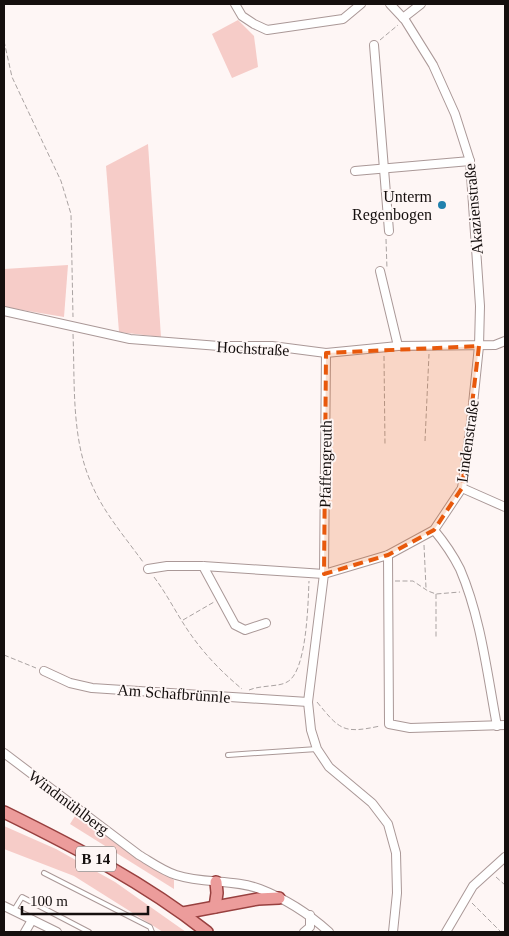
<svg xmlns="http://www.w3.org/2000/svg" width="509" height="936" font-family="'Times New Roman',serif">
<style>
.green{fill:#f6ccc8}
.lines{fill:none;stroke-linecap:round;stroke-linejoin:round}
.lane-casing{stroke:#aa9897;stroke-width:6}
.street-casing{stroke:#aa9897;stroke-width:10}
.primary-casing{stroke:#98403f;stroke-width:14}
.path{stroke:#aaa3a2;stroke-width:1;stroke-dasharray:5 2.5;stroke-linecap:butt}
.lane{stroke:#fff;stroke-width:4}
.street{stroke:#fff;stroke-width:8}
.primary{stroke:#ec9c9b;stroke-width:11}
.marked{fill:#e8590c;fill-opacity:0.2;stroke:#e8590c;stroke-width:4;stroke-dasharray:10 6;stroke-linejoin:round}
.poi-dot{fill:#2181ad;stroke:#fef6f5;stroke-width:2}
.labels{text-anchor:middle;stroke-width:4;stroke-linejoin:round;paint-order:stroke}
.shield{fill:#fef6f5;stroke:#5b5453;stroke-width:1}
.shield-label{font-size:15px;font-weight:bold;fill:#150f0e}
.poi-label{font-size:16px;fill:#150f0e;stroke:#fef6f5;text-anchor:end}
.street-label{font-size:16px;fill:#150f0e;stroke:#fef6f5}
</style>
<rect width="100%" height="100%" fill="#fef6f5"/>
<g class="green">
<polygon points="238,20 254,36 258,67 232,78 212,34"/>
<polygon points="148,144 161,337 119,332 106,166"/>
<polygon points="68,265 64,317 4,307 4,269"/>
<polygon points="75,816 174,880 174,889 70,824"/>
<polygon points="4,826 56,849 115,882 186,932 163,932 74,876 4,849"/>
</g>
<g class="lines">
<g class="lane-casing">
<g id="lane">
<polyline points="228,755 317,749"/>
<polyline points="44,873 150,927 152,932"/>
<polyline points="14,910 22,897 89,932"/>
</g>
</g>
<g class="street-casing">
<g id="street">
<polyline points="235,4 242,16 254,24 267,30 343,19 361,4"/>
<polyline points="403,18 421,4"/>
<polyline points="374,45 389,231"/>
<polyline points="355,171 470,161"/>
<polyline points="380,271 398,346"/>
<polyline points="4,311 130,339 219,346 272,346 326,353 398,346 495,345 505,341"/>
<polyline points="326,353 324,574 308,702 311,730 317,749 329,767 372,803 388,824 396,853 397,893 393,932"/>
<polyline points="462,488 505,507"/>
<path d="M 434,530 C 444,542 453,555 460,569 C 481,618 487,673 497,726"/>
<polyline points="388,555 389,724 410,728 505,725"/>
<polyline points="203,566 235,625 245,630 266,623"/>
<polyline points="148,569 167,566 203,566 324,574 388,555 434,530 462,488 471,423 479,346 480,306 470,161 455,114 433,65 405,20 390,4"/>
<polyline points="44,671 70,683 92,688 308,702"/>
<path d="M 4,753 L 139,855 C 151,862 163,871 176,875 C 204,884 234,879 260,889 C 286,899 309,914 329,932"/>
<polyline points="4,906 57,932"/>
<polyline points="25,932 32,920"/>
<polyline points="304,932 310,927 310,915"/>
<polyline points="446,932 473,886 505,857"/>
</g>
</g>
<g class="primary-casing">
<g id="primary">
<path d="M 4,812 C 75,847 145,883 207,932"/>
<polyline points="215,907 217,893 216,882"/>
<polyline points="183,913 258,899 279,898"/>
</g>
</g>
<g class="path">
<polyline points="380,40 398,25"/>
<polyline points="4,41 12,77 61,181 71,214 73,317"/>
<polyline points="386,239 387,269"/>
<path d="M 73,334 C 75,384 71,439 92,485 C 104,513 125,537 143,562"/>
<polyline points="384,356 385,445"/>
<polyline points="425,441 429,354"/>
<polyline points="424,545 426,588"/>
<path d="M 154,577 C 169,597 179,619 194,639 C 208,658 224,674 242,689"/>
<polyline points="395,581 413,581 428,591 436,594 460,592"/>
<polyline points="436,594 436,637"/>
<polyline points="183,620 214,602"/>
<polyline points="4,655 36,668"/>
<path d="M 249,690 C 261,685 279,687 287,682 C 307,672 308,603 309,581"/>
<path d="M 317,702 C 340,730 343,734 380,726"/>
<polyline points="496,877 505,885"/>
<polyline points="472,903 501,932"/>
</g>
<use href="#lane" class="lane"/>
<use href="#street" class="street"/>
<use href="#primary" class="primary"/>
</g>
<path class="marked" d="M 479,346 L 462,488 L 434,530 L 388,555 L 324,574 L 326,353 Z"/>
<circle class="poi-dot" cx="442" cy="205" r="5"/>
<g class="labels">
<rect class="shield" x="76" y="846.5" width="40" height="25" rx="4"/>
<g class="shield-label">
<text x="96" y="864">B 14</text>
</g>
<g class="poi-label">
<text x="432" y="202">Unterm<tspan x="432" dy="18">Regenbogen</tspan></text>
</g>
<g class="street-label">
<text transform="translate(473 209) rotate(-95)" y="6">Akazienstraße</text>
<text transform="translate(253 348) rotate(3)" y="6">Hochstraße</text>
<text transform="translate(467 441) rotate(-82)" y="6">Lindenstraße</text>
<text transform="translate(325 464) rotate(-89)" y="6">Pfaffengreuth</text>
<text transform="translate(174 693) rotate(4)" y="6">Am Schafbrünnle</text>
<text transform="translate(69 802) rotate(37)" y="6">Windmühlberg</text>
</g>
</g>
<rect width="509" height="936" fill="none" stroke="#150f0e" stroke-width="10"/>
<path d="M22 906v8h126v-8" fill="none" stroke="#150f0e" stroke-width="2.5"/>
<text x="30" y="906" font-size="15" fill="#150f0e" stroke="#fef6f5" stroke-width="4" paint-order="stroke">100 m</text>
</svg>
